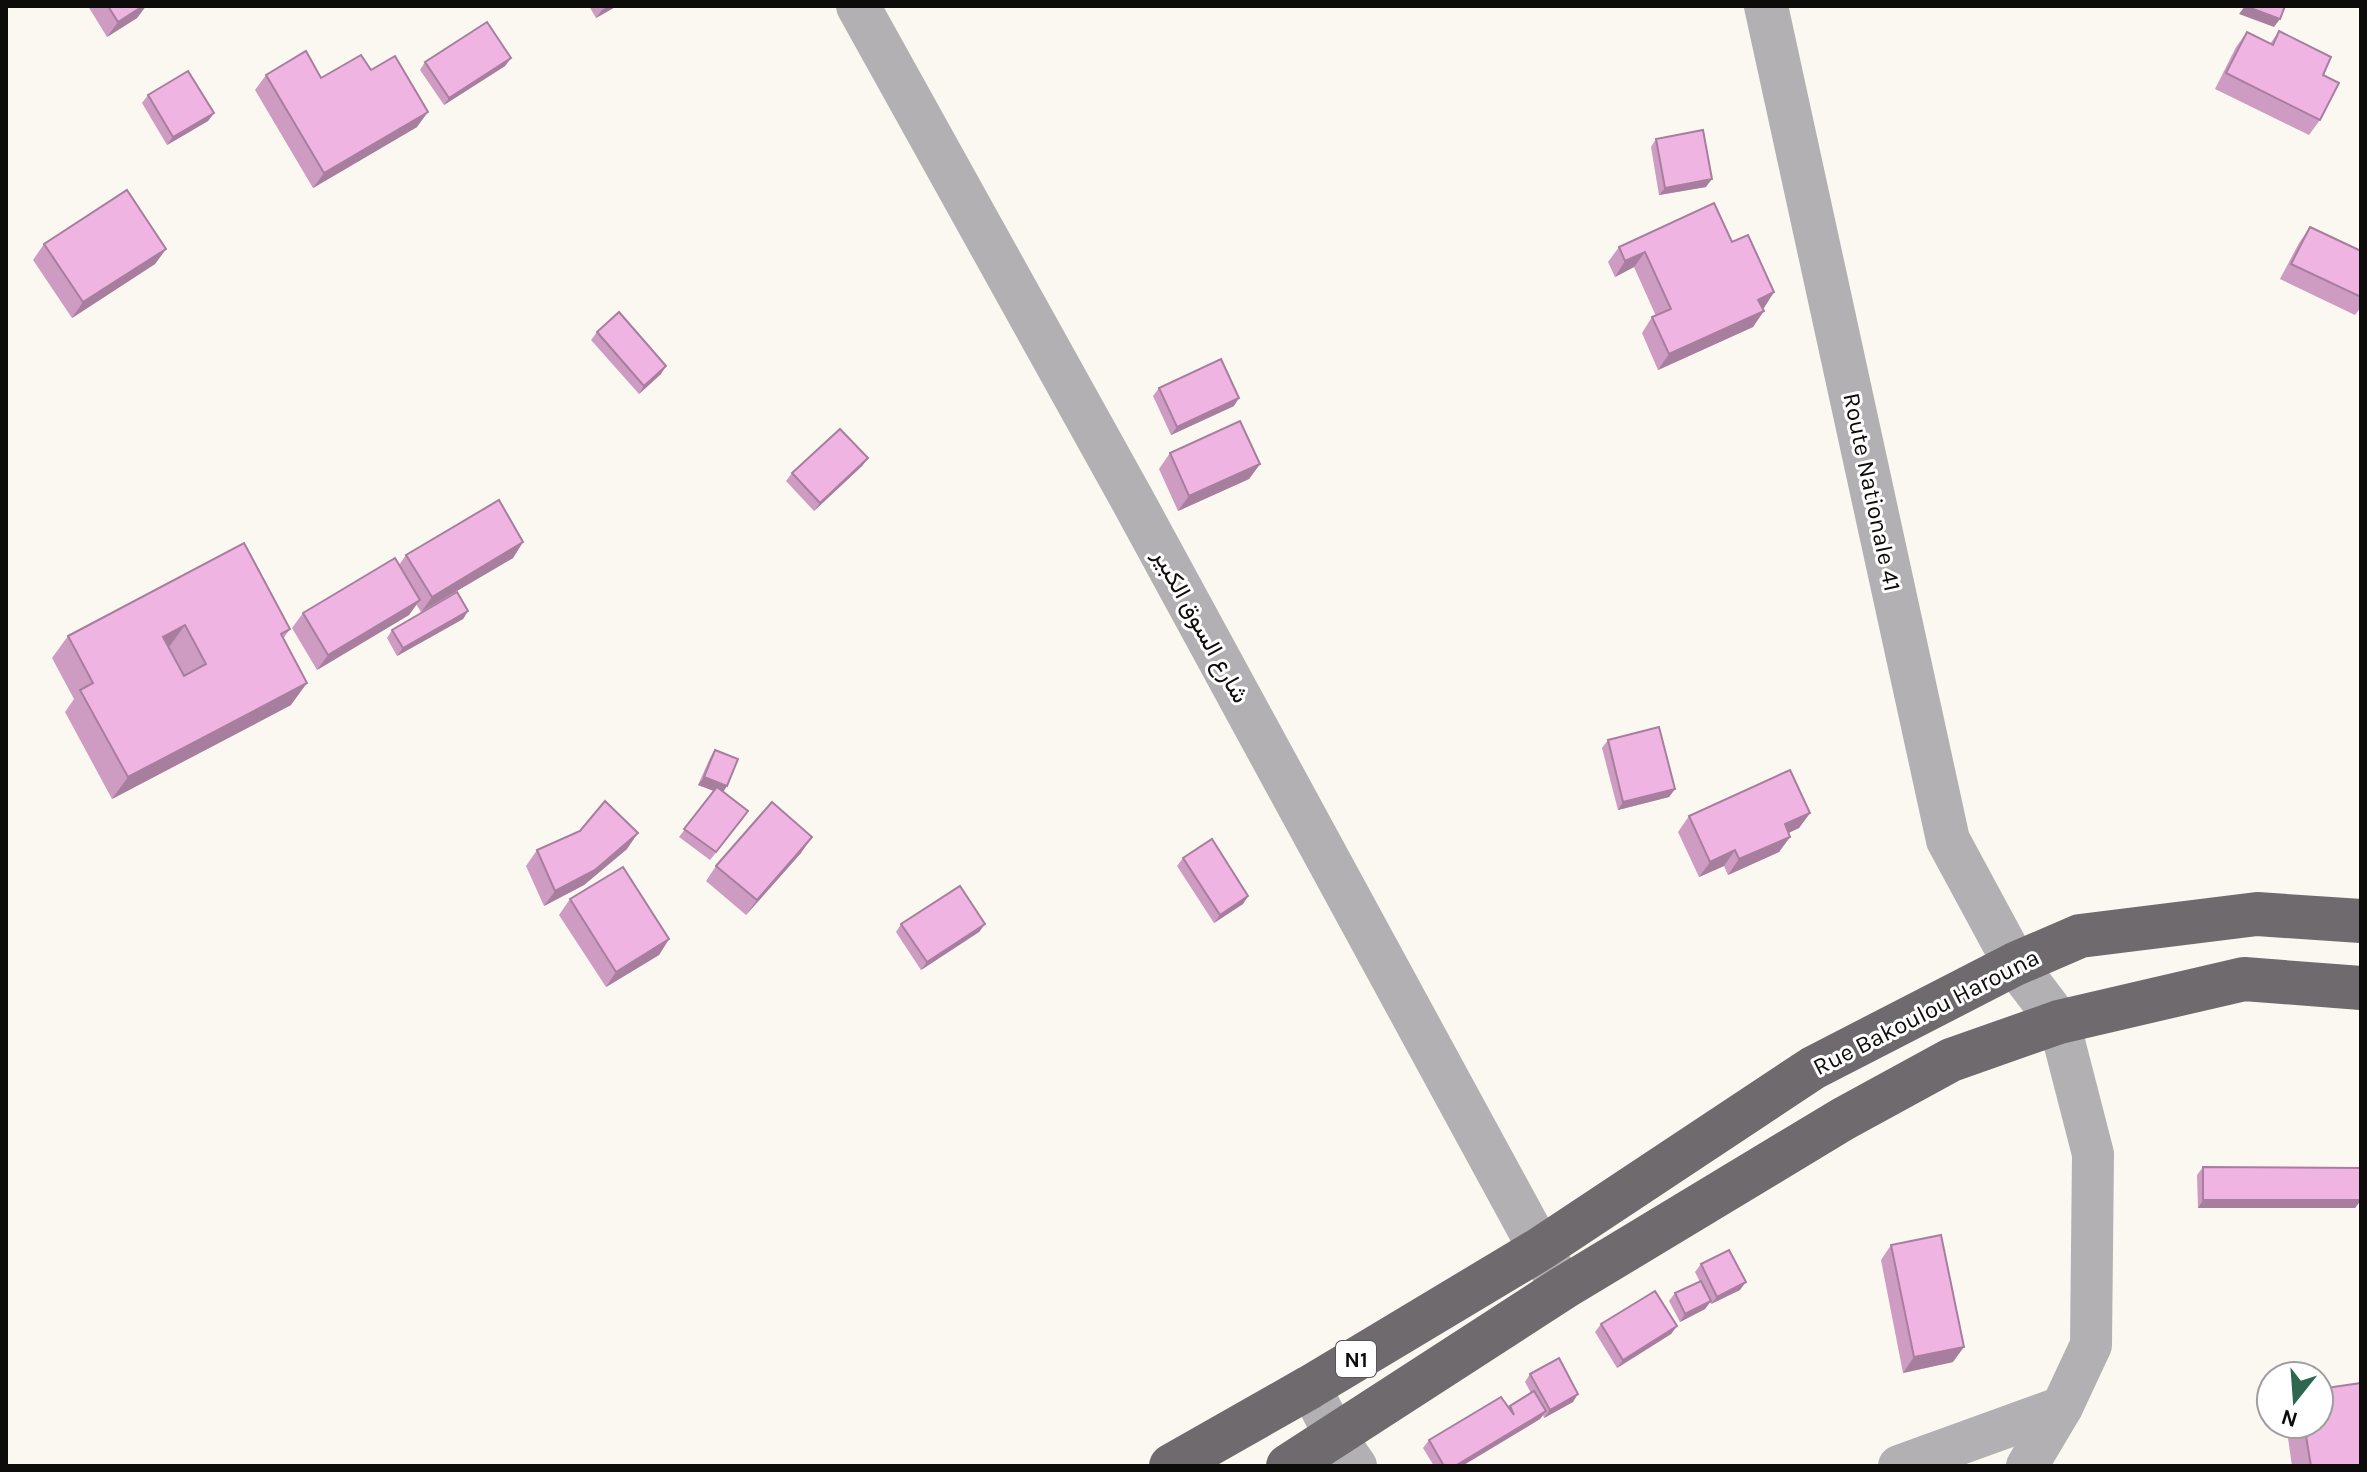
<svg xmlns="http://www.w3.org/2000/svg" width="2367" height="1472" font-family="Karla,Vazirmatn,sans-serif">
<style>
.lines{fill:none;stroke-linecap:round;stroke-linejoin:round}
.minor{stroke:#b2b0b2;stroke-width:42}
.tertiary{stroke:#b2b0b2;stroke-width:44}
.trunk{stroke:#6e6a6e;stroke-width:44}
.wall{fill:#ce9bc3}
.shaded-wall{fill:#a87e9f}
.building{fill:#f0b4e3;stroke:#a87e9f;stroke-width:2;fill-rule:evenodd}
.labels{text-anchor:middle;stroke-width:6;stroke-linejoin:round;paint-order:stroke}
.shield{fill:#fff;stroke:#565554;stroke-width:2}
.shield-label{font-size:22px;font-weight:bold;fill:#0d0c0a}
.street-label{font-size:24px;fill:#0d0c0a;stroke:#fff}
</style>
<rect width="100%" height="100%" fill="#fbf8f1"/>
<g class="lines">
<g class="minor">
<polyline points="1310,1387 1335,1436 1356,1466"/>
<polyline points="1899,1466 2062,1407"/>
<polyline points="2027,1466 2062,1407 2091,1345 2093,1154 2059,1022"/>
</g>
<g class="tertiary">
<polyline points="858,6 1133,501 1540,1249 1563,1288"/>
<polyline points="1766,6 1948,840 2015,964 2059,1022"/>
</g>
<g class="trunk">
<polyline points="1171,1466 1310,1387 1540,1249 1813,1068 2015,964 2080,936 2257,914 2361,921"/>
<polyline points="1288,1466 1563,1288 1843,1119 1951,1060 2059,1022 2244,979 2361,988"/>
</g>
</g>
<g class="wall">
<polygon points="88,6 146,6 137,18 107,37"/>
<polygon points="589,6 617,6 596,18"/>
<polygon points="2279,31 2323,75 2320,120 2309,135 2215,89 2236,47 2247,32 2270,44"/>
<polygon points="511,58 505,66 444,105 420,70 425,62"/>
<polygon points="371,70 417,127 313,188 255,90 266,75 321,78"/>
<polygon points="148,95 214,113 208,121 167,145 142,103"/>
<polygon points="1656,139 1706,187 1659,195 1651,147"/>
<polygon points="2310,227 2361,251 2361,307 2355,315 2280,279 2299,243"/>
<polygon points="1732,242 1774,292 1763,308 1753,327 1658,370 1642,333 1652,317 1656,316 1634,267 1615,277 1608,262 1619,247"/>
<polygon points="44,244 166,249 155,264 72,318 33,260"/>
<polygon points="597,332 661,374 639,394 591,340"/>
<polygon points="1159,388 1234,406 1171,435 1153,396"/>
<polygon points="1170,453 1260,464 1249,479 1178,511 1159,469"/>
<polygon points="868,458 862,466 814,511 786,481 792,473"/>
<polygon points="523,542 513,558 421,612 416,604 409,615 317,670 292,628 303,613 399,565 406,555"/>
<polygon points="244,543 290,629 283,639 291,705 112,799 65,712 74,699 52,658 68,636"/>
<polygon points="468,611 463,619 397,656 387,638 392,630"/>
<polygon points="1608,740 1675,789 1669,797 1618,810 1602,748"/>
<polygon points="715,750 723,792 743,819 710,860 679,837 714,791 698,785 710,758"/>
<polygon points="1810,813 1799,828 1788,833 1790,837 1779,852 1728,875 1724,866 1699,877 1678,832 1689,816"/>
<polygon points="627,849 584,885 544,906 526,866 537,850"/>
<polygon points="801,853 746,915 706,881 716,866"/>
<polygon points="1183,858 1248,896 1243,904 1214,923 1177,866"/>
<polygon points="570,899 669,939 659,955 606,987 559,915"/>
<polygon points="901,924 985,924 979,932 921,970 896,932"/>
<polygon points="2203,1167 2361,1200 2355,1208 2198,1208 2197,1175"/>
<polygon points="1891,1245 1953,1362 1903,1373 1881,1260"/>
<polygon points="1701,1264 1740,1290 1711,1304 1710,1302 1705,1309 1680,1322 1669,1301 1675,1293 1700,1282 1695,1272"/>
<polygon points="1601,1324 1677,1326 1671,1334 1617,1368 1595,1332"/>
<polygon points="1530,1374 1573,1402 1544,1418 1543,1415 1540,1419 1462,1466 1434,1466 1423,1448 1429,1440 1509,1408 1531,1393 1525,1382"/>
<polygon points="2286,1424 2319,1424 2361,1466 2292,1466"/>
</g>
<g class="shaded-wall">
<polygon points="143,6 146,6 137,18 107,37 118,22"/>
<polygon points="609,6 617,6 596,18 602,10"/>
<polygon points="2245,6 2280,19 2274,27 2239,14"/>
<polygon points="511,58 505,66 444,105 449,98"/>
<polygon points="428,112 417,127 313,188 324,173"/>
<polygon points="214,113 208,121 167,145 173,137"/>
<polygon points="1712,179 1706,187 1659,195 1665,188"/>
<polygon points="166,249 155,264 72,318 83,302"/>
<polygon points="1645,252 1634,267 1615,277 1625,261"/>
<polygon points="1774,292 1764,308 1747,315 1758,300"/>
<polygon points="1764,311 1753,327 1658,370 1669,354"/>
<polygon points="666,366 661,374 639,394 644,386"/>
<polygon points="1239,398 1234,406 1171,435 1177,427"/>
<polygon points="868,458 862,466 814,511 820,503"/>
<polygon points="1260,464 1249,479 1178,511 1189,496"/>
<polygon points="523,542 513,558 421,612 432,597"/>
<polygon points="420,600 409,615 317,670 328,655"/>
<polygon points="468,611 463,619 397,656 403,648"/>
<polygon points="185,625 169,647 163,637"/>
<polygon points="307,683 291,705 112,799 128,777"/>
<polygon points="704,777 727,786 722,794 698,785"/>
<polygon points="1675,789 1669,797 1618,810 1623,802"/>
<polygon points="1810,813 1799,828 1774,840 1785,824"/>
<polygon points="638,833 627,849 584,885 544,906 555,891"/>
<polygon points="812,837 801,853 746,915 757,900"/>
<polygon points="1790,837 1779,852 1728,875 1739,859"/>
<polygon points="1735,850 1724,866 1699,877 1710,862"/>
<polygon points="1248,896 1243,904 1214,923 1220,915"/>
<polygon points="985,924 979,932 921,970 927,962"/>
<polygon points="669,939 659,955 606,987 616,972"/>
<polygon points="2203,1200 2361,1200 2355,1208 2198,1208"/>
<polygon points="1746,1282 1740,1290 1711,1304 1717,1297"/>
<polygon points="1711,1301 1705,1309 1680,1322 1685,1314"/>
<polygon points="1677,1326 1671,1334 1617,1368 1623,1360"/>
<polygon points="1964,1347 1953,1362 1903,1373 1914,1357"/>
<polygon points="1578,1394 1573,1402 1544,1418 1550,1410"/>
<polygon points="1546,1411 1540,1419 1462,1466 1455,1466"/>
</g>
<g class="building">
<polygon points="108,6 143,6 118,22"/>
<polygon points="2245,6 2285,6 2280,19"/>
<polygon points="487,22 511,58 449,98 425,62"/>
<polygon points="2279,31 2331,57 2323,75 2339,83 2320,120 2226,73 2247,32 2273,45"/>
<polygon points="306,51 321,78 361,55 371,70 395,56 428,112 324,173 266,75"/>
<polygon points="188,71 214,113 173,137 148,95"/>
<polygon points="1703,130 1712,179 1665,188 1656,139"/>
<polygon points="127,190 166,249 83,302 44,244"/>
<polygon points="1714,203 1732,242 1748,235 1774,292 1758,300 1764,311 1669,354 1652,317 1671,309 1645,252 1625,261 1619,247"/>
<polygon points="2310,227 2361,251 2361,297 2291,264"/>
<polygon points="619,312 666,366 644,386 597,332"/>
<polygon points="1221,359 1239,398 1177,427 1159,388"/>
<polygon points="1240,421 1260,464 1189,496 1170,453"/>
<polygon points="840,429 868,458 820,503 792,473"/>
<polygon points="499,500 523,542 432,597 406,555"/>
<path d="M 244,543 L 290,629 L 281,634 L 307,683 L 128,777 L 80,690 L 93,683 L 68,636 ZM 185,625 L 206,664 L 184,676 L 163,637 Z"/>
<polygon points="395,558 420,600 328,655 303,613"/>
<polygon points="457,592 468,611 403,648 392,630"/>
<polygon points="1659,727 1675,789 1623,802 1608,740"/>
<polygon points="715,750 738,759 727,786 704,777"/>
<polygon points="1790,770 1810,813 1785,824 1790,837 1739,859 1735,850 1710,862 1689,816"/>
<polygon points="717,787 748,811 716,852 684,829"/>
<polygon points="605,801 638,833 595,870 555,891 537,850 580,831"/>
<polygon points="772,802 812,837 757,900 716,866"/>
<polygon points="1212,839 1248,896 1220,915 1183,858"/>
<polygon points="623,867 669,939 616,972 570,899"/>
<polygon points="960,886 985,924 927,962 901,924"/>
<polygon points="2203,1167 2361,1168 2361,1200 2203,1200"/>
<polygon points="1941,1235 1964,1347 1914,1357 1891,1245"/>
<polygon points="1729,1250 1746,1282 1717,1297 1701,1264"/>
<polygon points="1701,1281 1711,1301 1685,1314 1675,1293"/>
<polygon points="1655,1291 1677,1326 1623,1360 1601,1324"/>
<polygon points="1559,1358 1578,1394 1550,1410 1530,1374"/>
<polygon points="2361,1383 2361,1466 2311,1466 2304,1424 2319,1424 2319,1389"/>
<polygon points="1534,1391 1546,1411 1455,1466 1444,1466 1429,1440 1501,1397 1514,1415 1510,1406"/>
</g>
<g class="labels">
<rect class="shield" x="1336" y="1341" width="40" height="36" rx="6"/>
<g class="shield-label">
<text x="1356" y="1367">N1</text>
</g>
<g class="street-label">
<text transform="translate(1872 492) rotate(78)" y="8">Route Nationale 41</text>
<text transform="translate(1201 626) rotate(61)" y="8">شارع السوق الكبير</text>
<text transform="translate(1926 1012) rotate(-27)" y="8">Rue Bakoulou Harouna</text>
</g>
</g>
<rect width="2367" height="1472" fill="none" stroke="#0d0c0a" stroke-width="16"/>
<g transform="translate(2295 1400) rotate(197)"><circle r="38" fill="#ffffff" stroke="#9e9e9d" stroke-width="2"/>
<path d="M0-6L14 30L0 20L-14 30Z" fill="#2d6750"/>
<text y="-12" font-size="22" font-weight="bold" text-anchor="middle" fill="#0d0c0a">N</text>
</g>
</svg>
